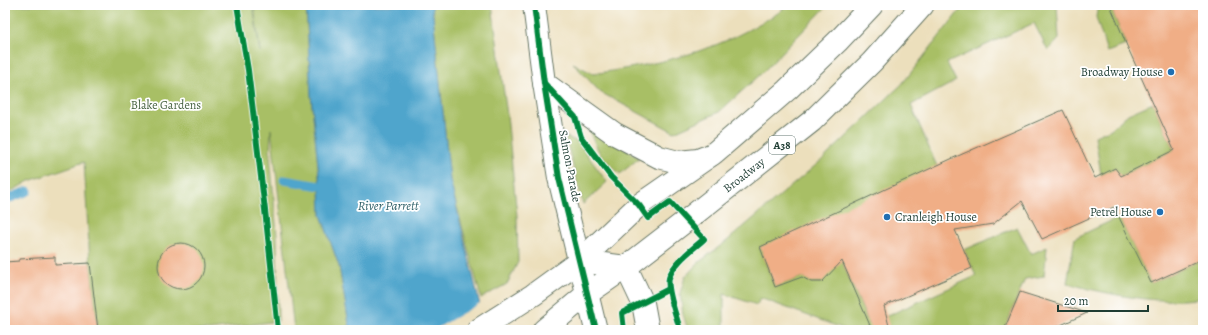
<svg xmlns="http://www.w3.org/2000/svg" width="1208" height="335" font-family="Alegreya,serif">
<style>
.green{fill:#a8bf65;stroke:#647e4c}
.water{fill:#50a5cc;stroke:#387180}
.pier{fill:#ecdfbc}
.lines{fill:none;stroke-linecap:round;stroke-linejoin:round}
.stream{stroke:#50a5cc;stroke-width:9}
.building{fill:#f0ae86}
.minor-casing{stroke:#677664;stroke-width:24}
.major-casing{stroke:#677664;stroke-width:24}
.minor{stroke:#fff;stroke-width:22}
.major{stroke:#fff;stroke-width:22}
.cycleway-casing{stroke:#fff;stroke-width:8}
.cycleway{stroke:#00873e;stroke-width:6}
.poi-dot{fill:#1f6fb2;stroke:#fff;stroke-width:1.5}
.labels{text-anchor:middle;stroke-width:3.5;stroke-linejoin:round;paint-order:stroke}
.shield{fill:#fff;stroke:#627771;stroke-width:1}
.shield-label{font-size:11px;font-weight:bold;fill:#1f3d34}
.poi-label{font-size:12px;fill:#1f3d34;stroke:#fff;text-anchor:end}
.park-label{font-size:12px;fill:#486443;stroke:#fff}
.street-label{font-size:12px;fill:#1f3d34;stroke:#fff}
.water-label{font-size:13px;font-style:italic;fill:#306169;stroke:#fff}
</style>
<rect width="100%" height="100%" fill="#fff"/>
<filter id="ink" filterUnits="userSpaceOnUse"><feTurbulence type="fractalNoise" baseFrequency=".025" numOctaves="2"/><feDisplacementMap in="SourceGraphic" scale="8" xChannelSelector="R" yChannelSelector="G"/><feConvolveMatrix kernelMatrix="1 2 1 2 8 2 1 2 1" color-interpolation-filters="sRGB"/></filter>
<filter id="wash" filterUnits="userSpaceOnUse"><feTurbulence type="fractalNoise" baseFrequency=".012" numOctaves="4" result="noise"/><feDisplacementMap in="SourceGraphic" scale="16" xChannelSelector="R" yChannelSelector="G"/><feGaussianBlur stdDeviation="0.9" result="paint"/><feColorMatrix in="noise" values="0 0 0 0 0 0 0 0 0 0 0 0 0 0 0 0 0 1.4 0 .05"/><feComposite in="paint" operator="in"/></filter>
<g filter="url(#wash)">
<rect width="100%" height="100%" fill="#ecdfbc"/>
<g class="green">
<polygon points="5,5 253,5 260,52 254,5 306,5 311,95 320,186 321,215 339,266 350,330 294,330 271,129 270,154 277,235 278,321 210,330 98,330 90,263 84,162 29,181 5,195"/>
<polygon points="432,5 492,5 507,115 517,216 518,262 507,284 481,298 450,180"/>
<path d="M 787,5 L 828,5 L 763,72 L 719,112 L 674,132 L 600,92 L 573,63 L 593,74 C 650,65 706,55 757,25 C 768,19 779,14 787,5 Z"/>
<polygon points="964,5 1057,5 1059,39 1048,51 1034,23 947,63 956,81 911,105 935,162 940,171 760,247 775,287 802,277 811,282 822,282 835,245 869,324 976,276 964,250 1017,227 1031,254 1047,247 1044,276 1025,279 1004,330 847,330 760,298 757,305 724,294 724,330 688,330 683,315 680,293 685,277 698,263 728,240 823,159 902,84"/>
<polygon points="1098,5 1110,5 1126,45 1107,52 1096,17"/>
<polygon points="1153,103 1174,150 1121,176 1115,168 1101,175 1095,136 1111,129 1128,114"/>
<polygon points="585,123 639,158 620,174 601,156"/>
<polygon points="565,136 578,142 607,182 583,204"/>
<path d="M 1119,217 L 1151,283 L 1203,259 L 1203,298 C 1159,305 1109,295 1067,283 L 1075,238 Z"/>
<polygon points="262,326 268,327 270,330 235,330"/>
</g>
<polygon class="water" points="306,5 432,5 450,180 486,330 350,330 339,266 321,215 320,186 311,95"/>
<polygon class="pier" points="482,302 488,330 434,330"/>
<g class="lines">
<g class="stream">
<polyline points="284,180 320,186"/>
<polyline points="5,200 28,191"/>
</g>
</g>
<g id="blocks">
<g class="building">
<polygon points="1110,5 1203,5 1203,259 1151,283 1114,207 1042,239 1022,201 993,224 955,230 972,268 884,306 890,330 872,330 842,261 822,282 811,282 802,277 775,287 760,247 951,159 1063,110 1095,178 1115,168 1121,176 1174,150 1127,46"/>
<circle cx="181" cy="266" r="23"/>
<polygon points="55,257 55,265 90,263 98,330 5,330 5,262 19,261 19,259"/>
<polygon points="1020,292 1087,313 1050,330 1004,330"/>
</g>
</g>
</g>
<g filter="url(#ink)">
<use href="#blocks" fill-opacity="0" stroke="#677664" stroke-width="1"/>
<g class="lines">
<g class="minor-casing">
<g id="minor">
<polyline points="534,5 544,83 559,178 596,330"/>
<polyline points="544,83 615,134 659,157 678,162 698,160 711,155"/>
<polyline points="580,261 626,267 643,303 648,330"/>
</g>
</g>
<g class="major-casing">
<g id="major">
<polyline points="478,330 533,295 580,261 639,205 714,153 787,90 839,40 872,5"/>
<polyline points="544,330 587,294 626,267 687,220 812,121 872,62 923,5"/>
</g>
</g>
<use href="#minor" class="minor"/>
<use href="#major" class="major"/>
<g class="cycleway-casing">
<g id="cycleway">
<polyline points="237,5 248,70 265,210 278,330"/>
<polyline points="534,5 544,83 559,178 596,330"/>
<path d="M 544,83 L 575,117 L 581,137 L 611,177 L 639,205 L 648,218 L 670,202 L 704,239 C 693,249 673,263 669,278 C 666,290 677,317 680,330"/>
<polyline points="624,330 622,313 669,289"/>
</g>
</g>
<use href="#cycleway" class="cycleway"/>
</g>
</g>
<g class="poi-dot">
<circle cx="1171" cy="72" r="4"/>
<circle cx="1160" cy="212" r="4"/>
<circle cx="887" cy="217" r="4"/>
</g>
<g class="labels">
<rect class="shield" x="769" y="136" width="26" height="18" rx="3"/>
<g class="shield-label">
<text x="782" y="149">A38</text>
</g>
<g class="poi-label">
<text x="1163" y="76">Broadway House</text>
<text x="1152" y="216">Petrel House</text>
<text x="895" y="221" text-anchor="start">Cranleigh House</text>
</g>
<g class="park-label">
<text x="166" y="109">Blake Gardens</text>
</g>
<g class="street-label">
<text transform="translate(570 166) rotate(79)" y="4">Salmon Parade</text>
<text transform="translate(744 175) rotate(-38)" y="4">Broadway</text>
</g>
<g class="water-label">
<text x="388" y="210">River Parrett</text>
</g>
</g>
<rect width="1208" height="335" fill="none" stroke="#fff" stroke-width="20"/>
<path d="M1058 305v6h90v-6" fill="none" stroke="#1f3d34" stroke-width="2"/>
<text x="1064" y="305" font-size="12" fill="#1f3d34" stroke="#ffffff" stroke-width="3" paint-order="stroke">20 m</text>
</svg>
